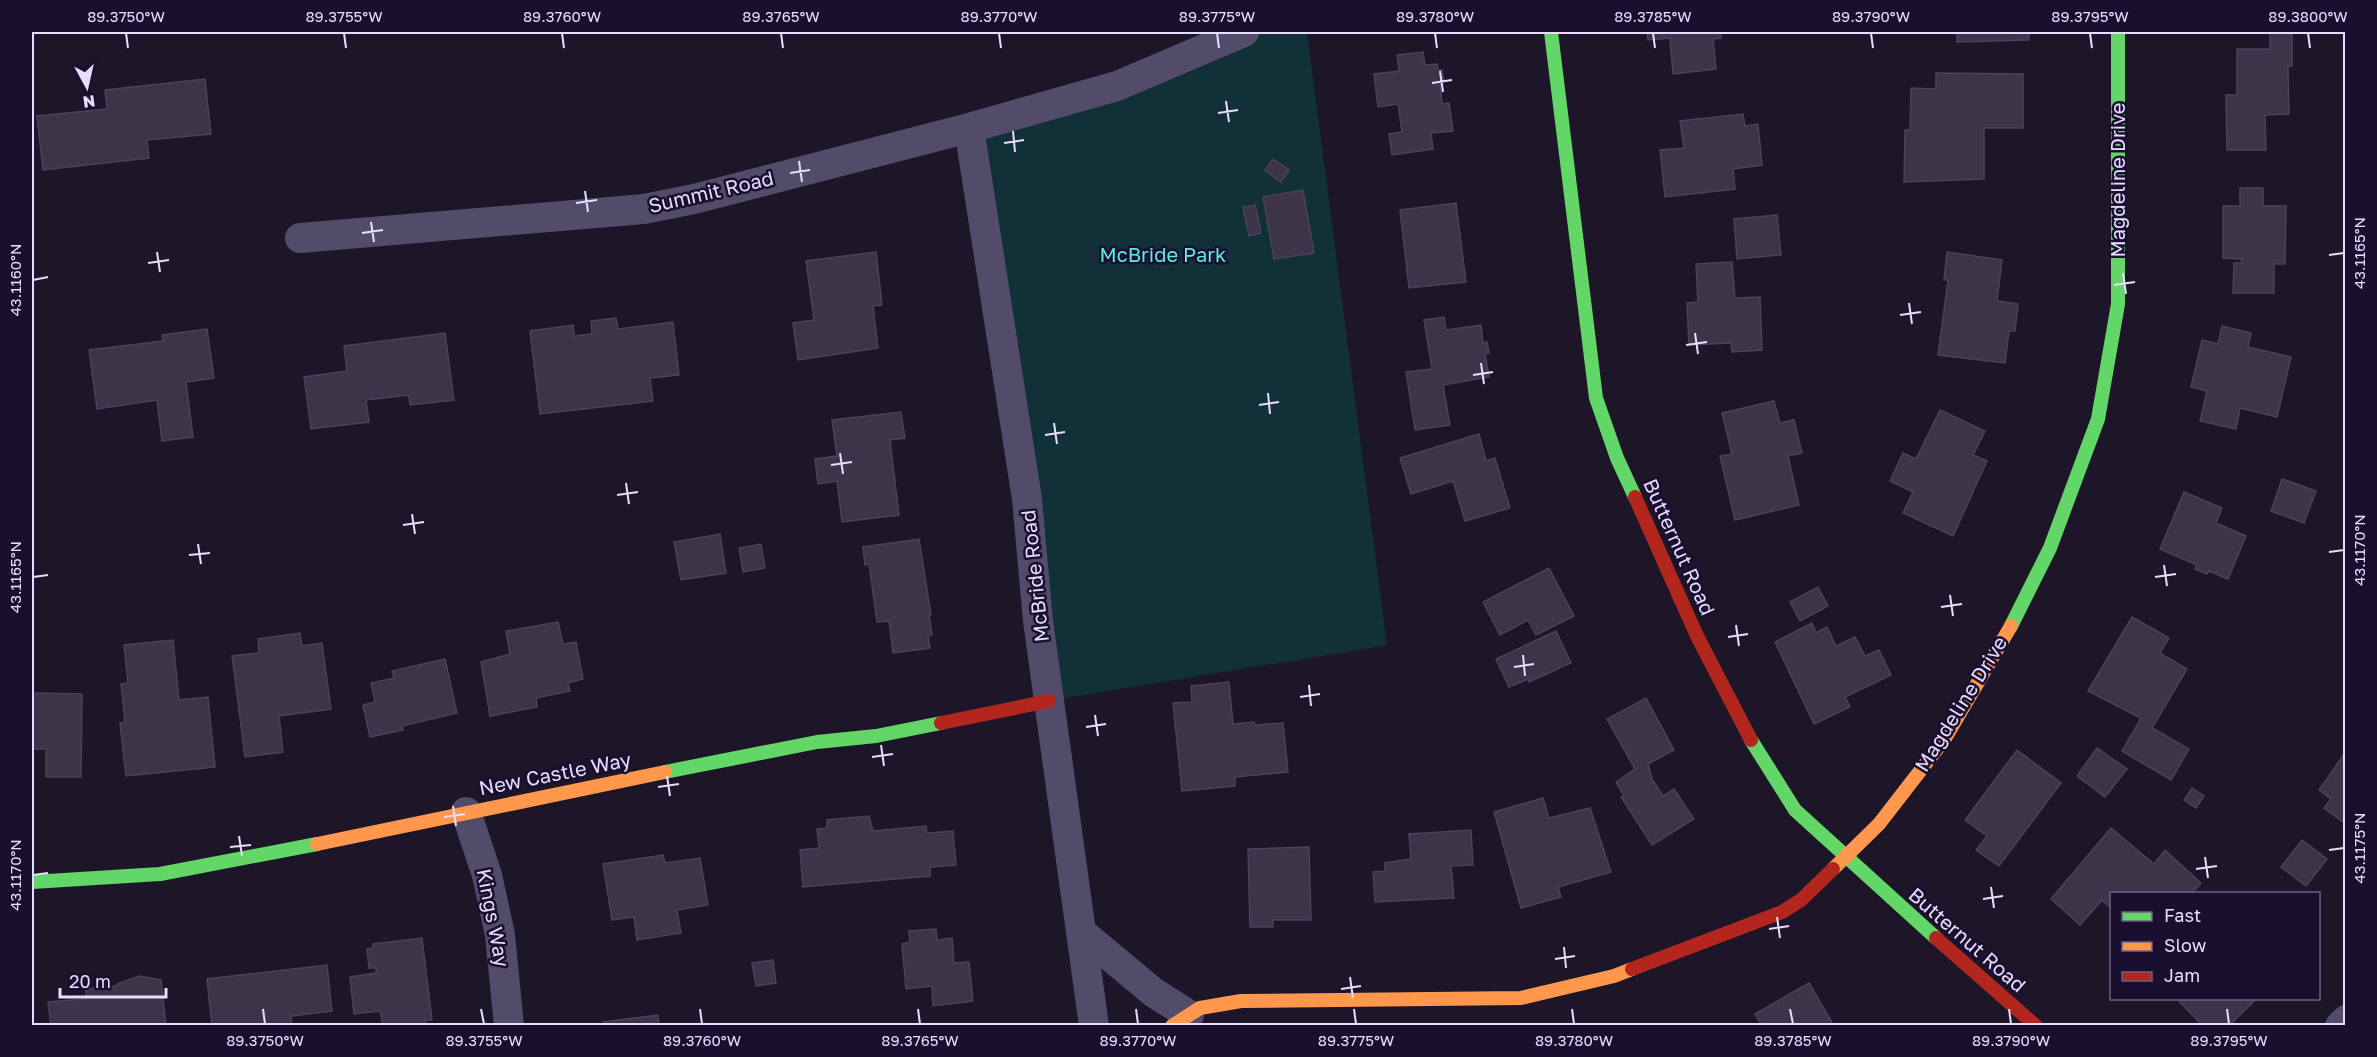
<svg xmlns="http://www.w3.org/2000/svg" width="2377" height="1057" font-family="'Golos Text',sans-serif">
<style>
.green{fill:#123037}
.building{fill:#3c3549;stroke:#4a415b;stroke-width:1.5}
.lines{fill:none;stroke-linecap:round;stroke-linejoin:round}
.street{stroke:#524b69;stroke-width:30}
.fast{stroke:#63d668;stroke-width:14}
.slow{stroke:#ff974d;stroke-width:14}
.jam{stroke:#b3261e;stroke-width:14}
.ticks{fill:none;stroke:#e6ddff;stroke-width:2}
.labels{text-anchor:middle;stroke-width:5;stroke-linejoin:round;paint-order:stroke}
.street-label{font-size:20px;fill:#e6ddff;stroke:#1a0f2f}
.park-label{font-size:20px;fill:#5cece0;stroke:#1a0f2f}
.neatline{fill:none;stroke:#e6ddff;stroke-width:2}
.ticks-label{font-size:15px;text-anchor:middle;fill:#e6ddff}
</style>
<rect width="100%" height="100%" fill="#1c1628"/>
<polygon class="green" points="1244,32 1307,32 1387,645 1049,701 969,128"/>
<g class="building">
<polygon points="1647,32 1720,32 1721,38 1713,39 1716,69 1673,74 1670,38 1648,40"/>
<polygon points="1957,32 2029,32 2029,40 1957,42"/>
<polygon points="2270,32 2292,32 2292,66 2288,66 2289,114 2265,115 2266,150 2227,150 2226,95 2237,95 2237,49 2270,49"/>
<polygon points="1423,52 1425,65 1437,64 1438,70 1442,70 1444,82 1440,82 1442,104 1449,103 1453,131 1431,133 1433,149 1392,155 1389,134 1402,132 1398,104 1378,107 1374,74 1399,71 1397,55"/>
<polygon points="1936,73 2023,74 2023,128 1984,128 1984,179 1904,182 1905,130 1910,130 1911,88 1936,89"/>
<polygon points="205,79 211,134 147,140 149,158 43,170 37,116 107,109 105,90"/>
<polygon points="1743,114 1745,126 1758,124 1762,165 1733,169 1735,189 1665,197 1660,150 1684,148 1680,121"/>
<polygon points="1273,159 1289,170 1281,182 1265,170"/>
<polygon points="2240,188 2263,188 2263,206 2286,206 2285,264 2274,264 2274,293 2233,293 2234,263 2242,263 2242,259 2223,258 2223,206 2240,206"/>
<polygon points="1303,190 1314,253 1274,259 1263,197"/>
<polygon points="1456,203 1466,282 1409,288 1400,210"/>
<polygon points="1255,205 1261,233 1249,236 1243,207"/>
<polygon points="1777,215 1781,255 1737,259 1734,219"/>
<polygon points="876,252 882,305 873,306 878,348 798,360 793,323 814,320 806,261"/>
<polygon points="1947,252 2002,260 1997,301 2018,304 2015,331 2009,331 2005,363 1938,355 1948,280 1944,280"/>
<polygon points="1732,262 1735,298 1760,297 1762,350 1732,352 1731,343 1689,345 1687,303 1698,302 1696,264"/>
<polygon points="1444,317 1446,330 1481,325 1483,343 1487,342 1489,353 1485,354 1489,377 1443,385 1450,425 1415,430 1406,372 1432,369 1424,320"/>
<polygon points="616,318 618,329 673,322 679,375 650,378 653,401 540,414 530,331 573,325 574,336 592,334 591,321"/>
<polygon points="2222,326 2251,333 2248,347 2291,357 2277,417 2240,408 2236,429 2200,421 2207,391 2191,387 2202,340 2218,344"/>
<polygon points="207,329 214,378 186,382 193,437 162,441 157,400 97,409 89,350 163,341 162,335"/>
<polygon points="445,333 454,400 410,405 409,395 366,400 369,422 311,429 304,377 347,371 344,346"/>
<polygon points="1774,401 1780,423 1794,420 1802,453 1788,456 1799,505 1735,520 1720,456 1732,454 1722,413"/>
<polygon points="1940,410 1985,431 1973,455 1987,461 1953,536 1903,513 1913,492 1890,481 1903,453 1916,459"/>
<polygon points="901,412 905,438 890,440 899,515 842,522 837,481 818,484 815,459 837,456 832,420"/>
<polygon points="1479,434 1486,461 1495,458 1510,508 1465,521 1453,481 1411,494 1400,458"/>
<polygon points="2282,479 2316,491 2304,523 2271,511"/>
<polygon points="2184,492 2222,508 2216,523 2246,536 2228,579 2209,571 2207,574 2195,569 2197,565 2160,549"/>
<polygon points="720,534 726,573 681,580 674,542"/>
<polygon points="919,539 931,615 929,615 932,635 928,636 930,648 893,653 889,621 877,622 869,564 865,565 863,547"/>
<polygon points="761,544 765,568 743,572 739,548"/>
<polygon points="1549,568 1574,616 1536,635 1528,620 1500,635 1483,602"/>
<polygon points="1818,587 1828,606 1800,621 1790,602"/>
<polygon points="2132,617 2169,638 2160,653 2187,669 2152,728 2189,749 2171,780 2122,751 2141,718 2088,691"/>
<polygon points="558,622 563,644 576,642 583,679 568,683 570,691 536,698 537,707 490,716 481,662 510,654 506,631"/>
<polygon points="1812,623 1816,633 1827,627 1836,646 1855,637 1865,656 1879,650 1891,675 1845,697 1850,707 1814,724 1775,642"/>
<polygon points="1556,631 1571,663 1529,682 1528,679 1509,687 1496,659"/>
<polygon points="300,633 302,646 322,643 331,709 279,716 283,752 245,757 232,656 259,653 258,639"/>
<polygon points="173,640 179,700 208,697 215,767 126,776 120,723 125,722 121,684 128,683 124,645"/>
<polygon points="445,659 457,713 402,726 403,730 370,737 363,705 375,702 371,683 394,678 392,671"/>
<polygon points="1229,682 1233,724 1254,722 1255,725 1283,723 1288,772 1235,777 1235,786 1182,791 1173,703 1192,702 1191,686"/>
<polygon points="32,693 82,694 81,777 46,777 46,749 33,749 32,779"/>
<polygon points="1646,698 1674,750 1648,764 1652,779 1663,796 1674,789 1694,819 1652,845 1621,797 1624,796 1616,782 1635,769 1607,719"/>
<polygon points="2097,748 2127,769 2105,797 2077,776"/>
<polygon points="2017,750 2061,783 1999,866 1976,850 1987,836 1965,820"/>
<polygon points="2345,753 2346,754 2346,824 2324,808 2331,799 2319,790"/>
<polygon points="2192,788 2204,796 2196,808 2184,800"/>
<polygon points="1543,798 1549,818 1590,808 1611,872 1558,887 1561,897 1521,908 1494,812"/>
<polygon points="869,816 873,831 926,826 927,833 953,831 956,865 930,867 930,876 803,887 800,850 819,848 817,829 827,828 827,820"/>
<polygon points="2111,828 2154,864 2165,850 2201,883 2191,894 2112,894 2112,909 2102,900 2080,925 2051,899"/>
<polygon points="1471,830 1473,865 1451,866 1454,898 1375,902 1373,872 1385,871 1385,863 1411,859 1409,834"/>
<polygon points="2302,840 2327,859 2306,886 2281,867"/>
<polygon points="1309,847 1311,920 1273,920 1273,927 1250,927 1248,849"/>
<polygon points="663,855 665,863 700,858 708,905 677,910 681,933 637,940 634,917 612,920 603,864"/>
<polygon points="936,929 937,940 952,938 954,963 969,962 973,1001 933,1006 932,986 906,989 902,944 910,942 909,931"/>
<polygon points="422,938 432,1020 425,1020 426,1026 383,1026 380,1011 354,1014 350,977 376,973 376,968 369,968 367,949 373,948 373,944"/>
<polygon points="773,960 776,983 756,986 752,963"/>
<polygon points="327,965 332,1011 291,1016 292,1026 212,1026 207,979"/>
<polygon points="139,976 161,980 166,1026 51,1026 48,1002 86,999 86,989 117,986 117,984"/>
<polygon points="1809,983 1834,1026 1762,1026 1755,1014"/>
<polygon points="2176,998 2257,998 2229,1026 2203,1026"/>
<polygon points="658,1015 659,1024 664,1026 603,1026 603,1022"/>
</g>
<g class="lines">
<g class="street">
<polyline points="969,128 1027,499 1038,621 1094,1026"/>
<polyline points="300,238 644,209 694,199 969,128 1117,86 1244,32"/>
<polyline points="466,812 487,875 500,935 509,1026"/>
<polyline points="1081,932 1153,992 1189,1015"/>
<polyline points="2340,1026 2346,1020"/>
</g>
<g class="fast">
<polyline points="1551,32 1596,398 1617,458 1635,497"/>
<polyline points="2011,626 2050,548 2098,419 2118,304 2118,32"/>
<polyline points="1751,740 1795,810 1936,938"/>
<polyline points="665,772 817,742 876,736 941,723"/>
<polyline points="32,882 160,874 317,844"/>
</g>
<g class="slow">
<polyline points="317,844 665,772"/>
<polyline points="1833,869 1879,824 1944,740 2011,626"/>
<polyline points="1172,1026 1200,1008 1241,1001 1521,998 1614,976 1632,969"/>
</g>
<g class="jam">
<polyline points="1635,497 1697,636 1751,740"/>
<polyline points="941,723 1049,701"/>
<polyline points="1936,938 2036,1026"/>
<polyline points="1632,969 1782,912 1801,900 1833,869"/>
</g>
</g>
<path class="ticks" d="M 126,33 L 128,48M 344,33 L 346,48M 562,33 L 564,48M 781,33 L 783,48M 999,33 L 1001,48M 1217,33 L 1219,48M 1435,33 L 1437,48M 1653,33 L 1655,48M 1871,33 L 1873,48M 2090,33 L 2092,48M 2308,33 L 2310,48M 1440,71 L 1443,92M 1432,83 L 1452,80M 1226,101 L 1229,122M 1218,113 L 1238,110M 1013,131 L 1015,152M 1004,143 L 1024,140M 799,161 L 802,182M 790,173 L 810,170M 585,191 L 588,212M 576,203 L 597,200M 371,222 L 374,242M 362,233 L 383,230M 157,252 L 160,272M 2329,255 L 2344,253M 148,263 L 169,260M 2123,273 L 2126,294M 33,280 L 48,277M 2114,285 L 2135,282M 1909,303 L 1912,324M 1900,315 L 1921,312M 1695,333 L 1698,354M 1686,345 L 1707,342M 1481,363 L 1484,384M 1473,375 L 1493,372M 1268,393 L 1270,414M 1259,405 L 1279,402M 1054,423 L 1057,444M 1045,435 L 1065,432M 840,453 L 843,474M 831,465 L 852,462M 626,483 L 629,504M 617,495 L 638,492M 412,514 L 415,534M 403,525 L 424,522M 198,544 L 201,564M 2329,552 L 2344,550M 189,555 L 210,553M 2164,565 L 2167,586M 33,577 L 48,575M 2155,577 L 2176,574M 1950,595 L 1953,616M 1941,607 L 1962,604M 1736,625 L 1739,646M 1728,637 L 1748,634M 1523,655 L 1525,676M 1514,667 L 1534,664M 1309,685 L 1311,706M 1300,697 L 1320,694M 1095,715 L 1098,736M 1086,727 L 1106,724M 881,745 L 884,766M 872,757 L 893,754M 667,776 L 670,796M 658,787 L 679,784M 453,806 L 456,826M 444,817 L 465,814M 239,836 L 242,856M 230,847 L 251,845M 2329,850 L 2344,848M 2205,857 L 2208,878M 2196,869 L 2217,866M 33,875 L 48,873M 1991,887 L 1994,908M 1983,899 L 2003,896M 1777,917 L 1780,938M 1769,929 L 1789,926M 1564,947 L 1566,968M 1555,959 L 1575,956M 1350,977 L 1353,998M 1341,989 L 1361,986M 263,1009 L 265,1024M 481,1009 L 484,1024M 700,1009 L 702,1024M 918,1009 L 920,1024M 1136,1009 L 1138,1024M 1354,1009 L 1356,1024M 1572,1009 L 1574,1024M 1790,1009 L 1793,1024M 2009,1009 L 2011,1024M 2227,1009 L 2229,1024"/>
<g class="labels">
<g class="street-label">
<text transform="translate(2118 180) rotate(-90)" y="7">Magdeline Drive</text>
<text transform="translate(711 192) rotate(-13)" y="7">Summit Road</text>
<text transform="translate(1679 547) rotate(66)" y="7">Butternut Road</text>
<text transform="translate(1035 576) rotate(-96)" y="7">McBride Road</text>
<text transform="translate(1961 704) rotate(-58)" y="7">Magdeline Drive</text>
<text transform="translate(555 774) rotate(-11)" y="7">New Castle Way</text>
<text transform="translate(493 918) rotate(79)" y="7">Kings Way</text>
<text transform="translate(1967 940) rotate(41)" y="7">Butternut Road</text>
</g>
<g class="park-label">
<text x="1163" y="262">McBride Park</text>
</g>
</g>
<rect width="2377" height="1057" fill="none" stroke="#1a0f2f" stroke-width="66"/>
<rect x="2110" y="892" width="210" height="108" fill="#1a0f2f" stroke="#6c6182" stroke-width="1.5"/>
<rect x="2122" y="912" width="30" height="9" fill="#63d668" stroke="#6c6182" stroke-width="1.5"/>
<text x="2164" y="922" font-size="18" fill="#e6ddff">Fast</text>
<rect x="2122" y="942" width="30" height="9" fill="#ff974d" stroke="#6c6182" stroke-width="1.5"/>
<text x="2164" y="952" font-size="18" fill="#e6ddff">Slow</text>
<rect x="2122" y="972" width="30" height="9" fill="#b3261e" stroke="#6c6182" stroke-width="1.5"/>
<text x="2164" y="982" font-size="18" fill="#e6ddff">Jam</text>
<g transform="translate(87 87) rotate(172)" stroke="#1a0f2f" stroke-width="4.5" paint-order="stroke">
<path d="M0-4.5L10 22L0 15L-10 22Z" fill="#e6ddff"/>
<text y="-9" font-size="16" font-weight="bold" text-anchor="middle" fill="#e6ddff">N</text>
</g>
<path d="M60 988v9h106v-9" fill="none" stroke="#e6ddff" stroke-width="3"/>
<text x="69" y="988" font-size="18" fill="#e6ddff" stroke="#1a0f2f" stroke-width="4.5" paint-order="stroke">20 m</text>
<rect x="33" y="33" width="2311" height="991" class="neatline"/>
<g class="ticks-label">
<text x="126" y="22">89.3750°W</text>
<text x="344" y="22">89.3755°W</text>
<text x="562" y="22">89.3760°W</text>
<text x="781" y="22">89.3765°W</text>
<text x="999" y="22">89.3770°W</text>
<text x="1217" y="22">89.3775°W</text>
<text x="1435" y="22">89.3780°W</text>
<text x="1653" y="22">89.3785°W</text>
<text x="1871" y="22">89.3790°W</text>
<text x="2090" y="22">89.3795°W</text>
<text x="2308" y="22">89.3800°W</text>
<text transform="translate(2360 253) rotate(-90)" y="5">43.1165°N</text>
<text transform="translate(16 280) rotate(-90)" y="5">43.1160°N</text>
<text transform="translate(2360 550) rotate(-90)" y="5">43.1170°N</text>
<text transform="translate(16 577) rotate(-90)" y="5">43.1165°N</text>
<text transform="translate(2360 848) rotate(-90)" y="5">43.1175°N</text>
<text transform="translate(16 875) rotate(-90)" y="5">43.1170°N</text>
<text x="265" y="1046">89.3750°W</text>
<text x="484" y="1046">89.3755°W</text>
<text x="702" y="1046">89.3760°W</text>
<text x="920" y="1046">89.3765°W</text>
<text x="1138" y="1046">89.3770°W</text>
<text x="1356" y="1046">89.3775°W</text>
<text x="1574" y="1046">89.3780°W</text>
<text x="1793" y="1046">89.3785°W</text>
<text x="2011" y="1046">89.3790°W</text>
<text x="2229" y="1046">89.3795°W</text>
</g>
</svg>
